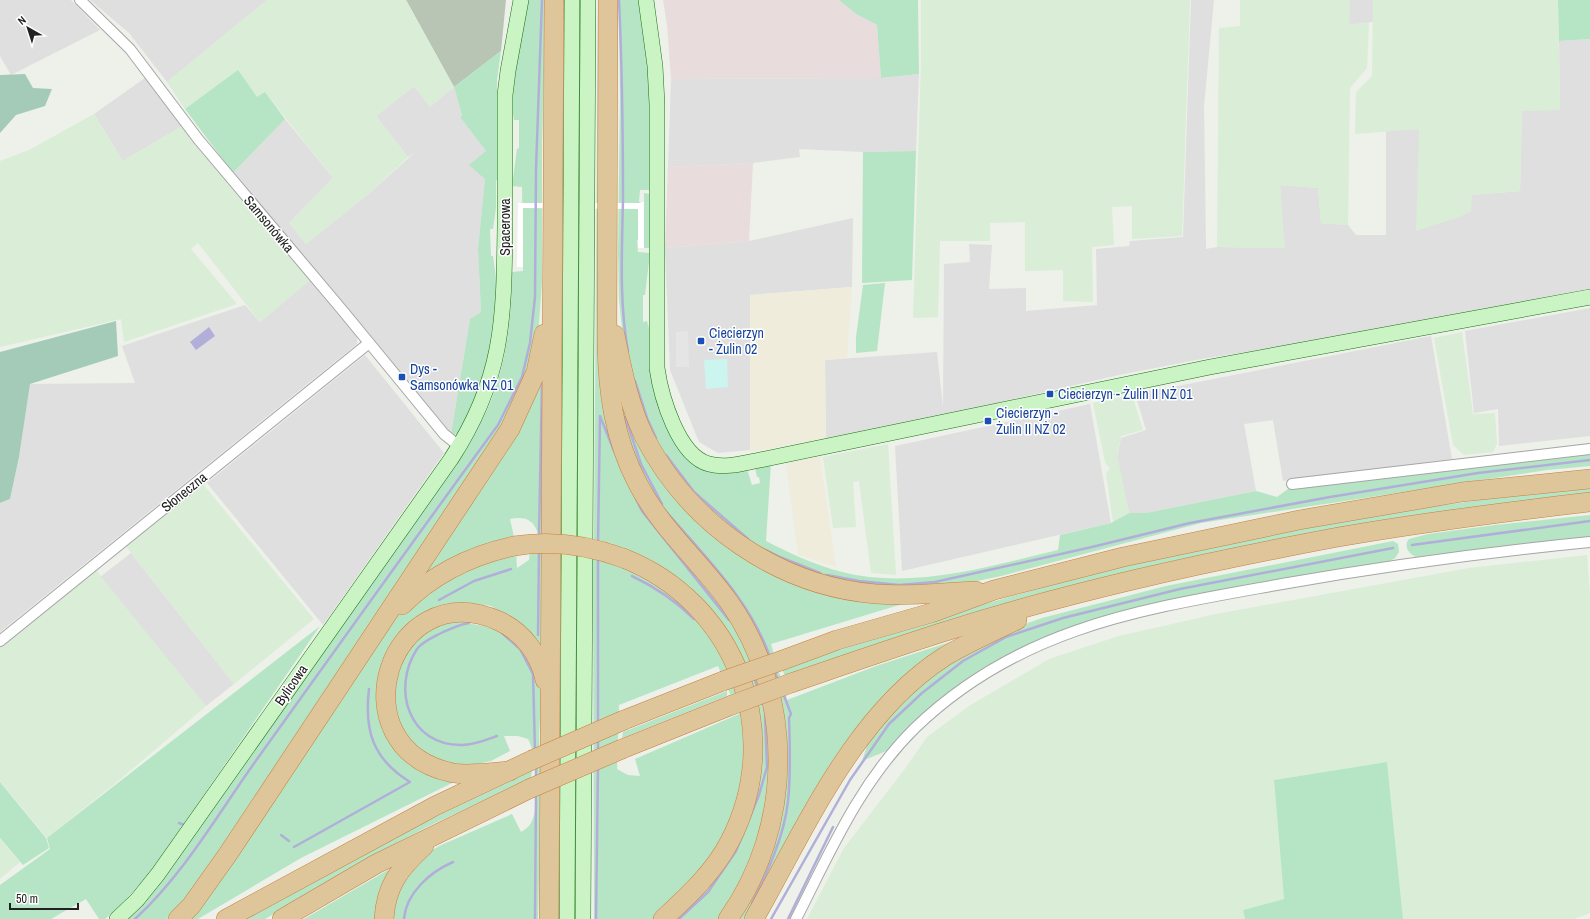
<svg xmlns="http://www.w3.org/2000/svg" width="1590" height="919" font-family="'Archivo Narrow',sans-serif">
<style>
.residential{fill:#dfdfdf}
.commercial{fill:#efecdb}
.industrial{fill:#e9dcdc}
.construction{fill:#b8c5b5}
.farmland{fill:#d9edd7}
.grass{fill:#b5e5c5;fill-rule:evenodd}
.forest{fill:#a3cbb8}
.park{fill:#ccf5f0}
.parking{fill:#e5e5e5}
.water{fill:#b1afd9}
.pier{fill:#fff}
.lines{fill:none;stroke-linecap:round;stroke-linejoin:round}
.stream{stroke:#b1afd9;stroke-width:2.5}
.street-casing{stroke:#a5a5a5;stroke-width:12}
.secondary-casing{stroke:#187011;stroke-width:16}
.highway-casing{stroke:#c97f3c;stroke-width:20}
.street{stroke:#fff;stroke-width:10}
.secondary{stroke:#caf4c4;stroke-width:15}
.highway{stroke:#dfc69a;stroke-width:19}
.highway-bridge-casing{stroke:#c97f3c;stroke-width:20;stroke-linecap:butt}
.highway-bridge{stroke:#dfc69a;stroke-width:19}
.transit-dot{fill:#1a4fb4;stroke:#fff;stroke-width:1.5}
.labels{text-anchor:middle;stroke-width:3;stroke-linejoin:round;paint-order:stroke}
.street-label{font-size:14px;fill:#212121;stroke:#fff}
.transit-label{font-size:14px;fill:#164399;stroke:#fff;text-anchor:start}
</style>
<rect width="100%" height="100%" fill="#edf1e9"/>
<g class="residential">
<polygon points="0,0 71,0 100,30 11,75 0,56"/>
<polygon points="90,0 267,0 167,82 129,33"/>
<polygon points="1191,0 1214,0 1204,106 1206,249 1217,247 1284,248 1280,185 1318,188 1321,223 1348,225 1356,235 1386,235 1386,131 1419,129 1472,195 1520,191 1522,111 1560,109 1559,41 1590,39 1590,290 1346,337 1207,358 1119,375 852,436 826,439 825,360 937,352 943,408 944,264 970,262 969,244 992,245 989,289 1026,288 1026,311 1097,305 1096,249 1129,246 1130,241 1183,237"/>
<polygon points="1350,0 1373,0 1373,22 1349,25"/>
<polygon points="919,74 916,151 863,152 799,149 800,157 753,163 668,167 671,79 881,78"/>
<polygon points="145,78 182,126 123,161 94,114"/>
<polygon points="414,86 430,107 454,87 462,115 460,117 486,151 485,179 478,249 481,312 470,319 451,434 233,173 285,119 333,178 289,223 306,244 371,192 414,153 408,157 376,116"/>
<polygon points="853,218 852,287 750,295 750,450 718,453 699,442 670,370 665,248 749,241"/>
<polygon points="310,280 357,335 357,344 0,632 0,503 10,499 19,457 30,384 135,383 122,346 245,305 260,322"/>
<polygon points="1590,308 1590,436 1499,446 1498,409 1474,413 1465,331"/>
<polygon points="1431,336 1452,459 1283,481 1273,420 1244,424 1256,491 1146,513 1129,513 1117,457 1121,438 1146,430 1135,393 1178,386"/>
<polygon points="365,355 444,453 323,625 207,483"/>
<polygon points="1090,404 1111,523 902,571 895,446"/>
<polygon points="131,553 234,684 206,706 100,577"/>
</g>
<g class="commercial">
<polygon points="852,287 847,358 825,360 826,439 750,452 750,295"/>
<polygon points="820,457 836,567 798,555 786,463"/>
</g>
<g class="industrial">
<polygon points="663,0 839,0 856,14 877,25 881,78 671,79 667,25"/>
<polygon points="753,163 749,241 665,248 668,167"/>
</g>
<polygon class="construction" points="406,0 506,0 501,51 454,87"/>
<g class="farmland">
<polygon points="267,0 406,0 454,87 430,107 414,86 376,116 408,157 371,192 306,244 289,223 333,178 265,92 257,98 238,71 185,109 167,82"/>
<polygon points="921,0 1190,0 1182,236 1132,239 1132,206 1112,207 1114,245 1092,247 1093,302 1063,301 1063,270 1025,271 1025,222 990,223 990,241 940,241 938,317 913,318 921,64"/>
<polygon points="1240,0 1350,0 1349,24 1369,23 1367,68 1350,88 1348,225 1321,223 1318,188 1280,185 1285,248 1217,247 1219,28 1240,26"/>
<polygon points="1373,0 1558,0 1560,110 1522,111 1520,191 1472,195 1471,211 1460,217 1416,231 1419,129 1355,134 1356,92 1372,76"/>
<polygon points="94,114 123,161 182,126 310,280 260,322 198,243 191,249 237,304 124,342 121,319 0,347 0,161 29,150"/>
<polygon points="1462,332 1473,414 1495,413 1497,444 1493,452 1464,455 1453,445 1434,338"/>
<polygon points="1132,395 1143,430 1121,436 1117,454 1129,513 1113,522 1106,474 1110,468 1105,462 1093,403"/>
<polygon points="888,444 896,575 871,573 859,481 853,482 856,527 833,528 823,457"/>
<polygon points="202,483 314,619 234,684 125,545"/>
<polygon points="1587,555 1590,595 1590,913 1574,919 1403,919 1387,762 1274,780 1284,899 1243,910 1245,919 807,919 844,848 904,770 927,737 969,706 1049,659 1119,636 1216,614 1469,568"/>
<polygon points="95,569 206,706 123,777 47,838 0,781 0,647"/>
<polygon points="0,839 20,862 0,879"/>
</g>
<g class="grass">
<path d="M 526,0 L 546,0 L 542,145 L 542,282 L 537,349 L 510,415 L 238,826 L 178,909 L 167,919 L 127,919 L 151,895 L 443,483 C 461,455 480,428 492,398 C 507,359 512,314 512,272 L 523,271 L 522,187 L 512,186 L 517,149 L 519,148 L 519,120 L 514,120 L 511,102 Z"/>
<polygon points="577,0 583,0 577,919 573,919"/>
<polygon points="598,0 603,0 614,442 731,613 760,678 772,766 756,850 721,919 671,919 753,798 733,648 625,550 611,543 594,539"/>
<path d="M 619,0 L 639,0 L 649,71 L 650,190 L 640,190 L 639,202 L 644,202 L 644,193 L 650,194 L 650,248 L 644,248 L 644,239 L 637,240 L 638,252 L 650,253 L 645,295 L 643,295 L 643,322 L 647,321 L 683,454 L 747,469 L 752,485 L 760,483 L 759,477 L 757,477 L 755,468 L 771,463 L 766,541 C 791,554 815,565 842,572 C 913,590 989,566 1058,550 L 1060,535 L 1111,523 L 1129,513 L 1146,513 L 1256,491 L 1277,497 L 1288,489 L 1498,463 L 1590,454 L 1590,466 L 1547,470 L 1201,523 L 1001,576 L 939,589 L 893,591 L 790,568 L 705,511 L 650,435 L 625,358 L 619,299 L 618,252 L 620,97 Z"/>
<polygon points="839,0 918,0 919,74 881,78 877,25 856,14"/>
<polygon points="1558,0 1590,0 1590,39 1559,41"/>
<polygon points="501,51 497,80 499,177 496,181 496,208 493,229 490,229 491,256 493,256 496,278 502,279 489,366 462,432 454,435 451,434 470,319 481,312 478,249 485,179 469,165 486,151 460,117 462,115 454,87"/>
<polygon points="238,70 257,97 265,92 285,119 233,173 185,109"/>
<polygon points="916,151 912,280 862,283 863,152"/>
<polygon points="885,283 877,351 856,353 856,337 863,285"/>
<path d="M 545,360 L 543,533 L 538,534 C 534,519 524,516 510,519 L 514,537 C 476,543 444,561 415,585 Z"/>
<polygon points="619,377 638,432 743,555 909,602 771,644 787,700 876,666 959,639 914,673 749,919 736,919 780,819 770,665 763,642 742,606 661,510 636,467 618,410"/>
<path d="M 1590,487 L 1590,493 L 1402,517 L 1238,548 L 785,676 L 782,669 C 929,618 1079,574 1231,542 C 1350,517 1470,500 1590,487 Z"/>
<path d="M 1590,515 L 1590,537 L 1416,557 C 1409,554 1403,546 1409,539 L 1428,534 L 1495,525 Z"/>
<polygon points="1393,541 1398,544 1399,552 1395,558 1390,561 1243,585 1117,612 1059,631 1004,656 978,671 939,699 889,750 862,761 871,733 928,676 1000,633 1042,618 1166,586"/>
<polygon points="545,549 543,645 540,644 514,619 491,606 469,603 431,610 416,619 380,710 456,781 301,858 198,919 187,919 398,615 427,587 516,550 517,568 529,560 530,550"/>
<path d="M 593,553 L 618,561 L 688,605 L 728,662 L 748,741 L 740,804 L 710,861 L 654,919 L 594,919 ZM 718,666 L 739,714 L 635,759 L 640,776 L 628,775 L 617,769 L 619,705 Z"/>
<path d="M 452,620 L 508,631 L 536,668 L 541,695 L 539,736 L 541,801 L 538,919 L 391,919 L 393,897 L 417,860 L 439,846 L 512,814 L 521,832 C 526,829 530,826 532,821 C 540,803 538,757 528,739 L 518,736 L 504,736 L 510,751 L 491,761 L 469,766 L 441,763 L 410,742 L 394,714 L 392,676 L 406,649 L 431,628 Z"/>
<polygon points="320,626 152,870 121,905 105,919 99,919 86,899 51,919 0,919 0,885 50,849 47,838"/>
<polygon points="727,691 727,696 622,738 623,732"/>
<polygon points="1387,762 1403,919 1245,919 1243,910 1284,899 1274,780"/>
<polygon points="532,771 531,778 429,826 374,855 265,919 241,919 423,823"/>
<polygon points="0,782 46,838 49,848 23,865 0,838"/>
<polygon points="393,867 376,919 304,919"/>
</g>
<g class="forest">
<polygon points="25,74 33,88 52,89 45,106 16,115 0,133 0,75"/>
<polygon points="116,321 118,356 30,384 19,457 10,499 0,503 0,352"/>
</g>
<polygon class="park" points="727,359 728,387 706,389 704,360"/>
<polygon class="parking" points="688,331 689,367 676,367 676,332"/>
<polygon class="water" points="209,327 215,336 196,350 190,342"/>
<polygon class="pier" points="641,202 644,202 644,248 638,248 638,209 523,208 523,267 517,267 518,203 640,203"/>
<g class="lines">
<g class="stream">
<path d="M 619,0 C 622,67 623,133 623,200 C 622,250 619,302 628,351"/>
<polyline points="635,381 647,418 656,438"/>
<polyline points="625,417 641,464 662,504"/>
<polyline points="666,455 694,492 748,539"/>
<polyline points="636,499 642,511 729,620"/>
<path d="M 664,509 C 703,555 749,598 770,657"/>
<polyline points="539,536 542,380"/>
<polyline points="598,543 600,416 614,451"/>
<polyline points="1412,545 1590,521"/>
<polyline points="766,550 780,557 820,573"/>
<polyline points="598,558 598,723"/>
<polyline points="827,575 859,581 899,585 935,582 1092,547 1190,523 1330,497 1478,473 1590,460"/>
<path d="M 632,576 C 655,587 676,601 694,619"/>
<polyline points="439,600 474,581 511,569"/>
<path d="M 469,623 C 460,624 451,629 443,632 C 434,637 423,641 417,649 C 391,689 409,746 462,745 C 474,745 486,740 497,736"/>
<polyline points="502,633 520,649 533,674 535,751"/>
<polyline points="538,635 539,551"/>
<polyline points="775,671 778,681"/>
<polyline points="754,677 757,687"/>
<polyline points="598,751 598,740"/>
<polyline points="536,766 536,779"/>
<polyline points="179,823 185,825"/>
<polyline points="281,835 289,841"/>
<path d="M 294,847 L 410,782 C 373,759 364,731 369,689"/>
<path d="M 752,903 C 768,871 784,837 788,801 C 791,774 790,746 789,718 L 791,714 L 783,693"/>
<path d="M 135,919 C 186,872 220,810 260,755 C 339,645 418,534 498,425 L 522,377 L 530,343 L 535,297 L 536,169 L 542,0"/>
<path d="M 404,919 C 406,893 430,872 453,862"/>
<polyline points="535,919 536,794"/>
<polyline points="596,919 598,768"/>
<polyline points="679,919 708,892 736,851 759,795 767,767 765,717"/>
<polyline points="771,919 850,780 889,724 922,693 963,661 1006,637 1063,618 1180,589 1393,548"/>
<polyline points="788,919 833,827"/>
</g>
<g class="street-casing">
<g id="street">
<polyline points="80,0 130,49 198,139 343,311 444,434 459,446"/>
<polyline points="1292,484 1590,449"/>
<polyline points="0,641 369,343"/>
<path d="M 796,919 C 830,852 860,782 915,728 C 1021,626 1144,609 1282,584 C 1384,566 1486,552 1590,542"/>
</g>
</g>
<g class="secondary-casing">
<g id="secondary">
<path d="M 646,0 L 655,66 L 657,104 L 657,368 C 661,396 678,456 709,464 C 724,468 740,464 755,461 L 1210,367 L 1590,297"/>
<path d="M 117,919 L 137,900 L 158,874 L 451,459 C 504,378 504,318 505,225 C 505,182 505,138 505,95 L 508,71 L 521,0"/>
<polyline points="567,919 572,0"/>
<polyline points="583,919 588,0"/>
</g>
</g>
<g class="highway-casing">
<g id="highway">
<path d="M 608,0 L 607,344 C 608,392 614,438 637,482 C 660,528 700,561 729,602 C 795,696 794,826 728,919"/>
<path d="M 615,335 C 622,369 629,405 644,436 C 689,524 778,586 876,594 C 910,597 943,592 976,591"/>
<path d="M 623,558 C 736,602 786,733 730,841 C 714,872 688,896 663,919"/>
<path d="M 402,605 C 433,574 472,555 514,546"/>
<polyline points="783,660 837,640 931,613 994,590 1123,557 1299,520 1462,492 1590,479"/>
<path d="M 791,683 C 841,666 890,649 940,633 C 1068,592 1201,563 1333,538 C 1418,523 1504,512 1590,502"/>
<polyline points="624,720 723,681"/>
<polyline points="622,749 732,705"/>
<path d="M 510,771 C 491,772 471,776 453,773 C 333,748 389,572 499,621 C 523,632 540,655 545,680"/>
<polyline points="178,919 191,906 228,854 510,429 536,372 544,334"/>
<polyline points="226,919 435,806 532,760"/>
<polyline points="282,919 376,864 529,789"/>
<path d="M 384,919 C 386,885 400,868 424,846"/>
<polyline points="549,919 554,0"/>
<path d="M 754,919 C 805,829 854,715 944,657 C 967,643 992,632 1017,620"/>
</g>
</g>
<use href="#street" class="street"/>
<use href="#secondary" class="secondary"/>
<use href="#highway" class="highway"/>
<g class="highway-bridge-casing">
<g id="highway-bridge">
<path d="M 514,546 C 552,540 588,545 623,558"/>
<polyline points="723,681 783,660"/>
<polyline points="732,705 791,683"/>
<polyline points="532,760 624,720"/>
<polyline points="529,789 622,749"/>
</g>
</g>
<use href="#highway-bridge" class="highway-bridge"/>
</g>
<g class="transit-dot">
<rect x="697" y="337" width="8" height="8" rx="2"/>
<rect x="398" y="373" width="8" height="8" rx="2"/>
<rect x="1046" y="390" width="8" height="8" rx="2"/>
<rect x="984" y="417" width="8" height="8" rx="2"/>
</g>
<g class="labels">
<g class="street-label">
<text transform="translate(269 224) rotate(50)" y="5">Samsonówka</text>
<text transform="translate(505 227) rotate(-90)" y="5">Spacerowa</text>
<text transform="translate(184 492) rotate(-39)" y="5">Słoneczna</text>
<text transform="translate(291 685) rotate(-55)" y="5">Bylicowa</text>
</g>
<g class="transit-label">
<text x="709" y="338">Ciecierzyn<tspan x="709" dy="16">- Żulin 02</tspan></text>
<text x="410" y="374">Dys -<tspan x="410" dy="16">Samsonówka NŻ 01</tspan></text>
<text x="1058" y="399">Ciecierzyn - Żulin II NŻ 01</text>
<text x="996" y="418">Ciecierzyn -<tspan x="996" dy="16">Żulin II NŻ 02</tspan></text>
</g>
</g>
<g transform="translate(28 28) rotate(321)" stroke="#ffffff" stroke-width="3" paint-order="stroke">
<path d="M0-3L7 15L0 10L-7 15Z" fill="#212121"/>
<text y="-6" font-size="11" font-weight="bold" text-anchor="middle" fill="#212121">N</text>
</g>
<path d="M10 903v6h68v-6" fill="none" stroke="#212121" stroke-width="2"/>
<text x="16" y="903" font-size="12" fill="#212121" stroke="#ffffff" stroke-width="3" paint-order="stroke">50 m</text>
</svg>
